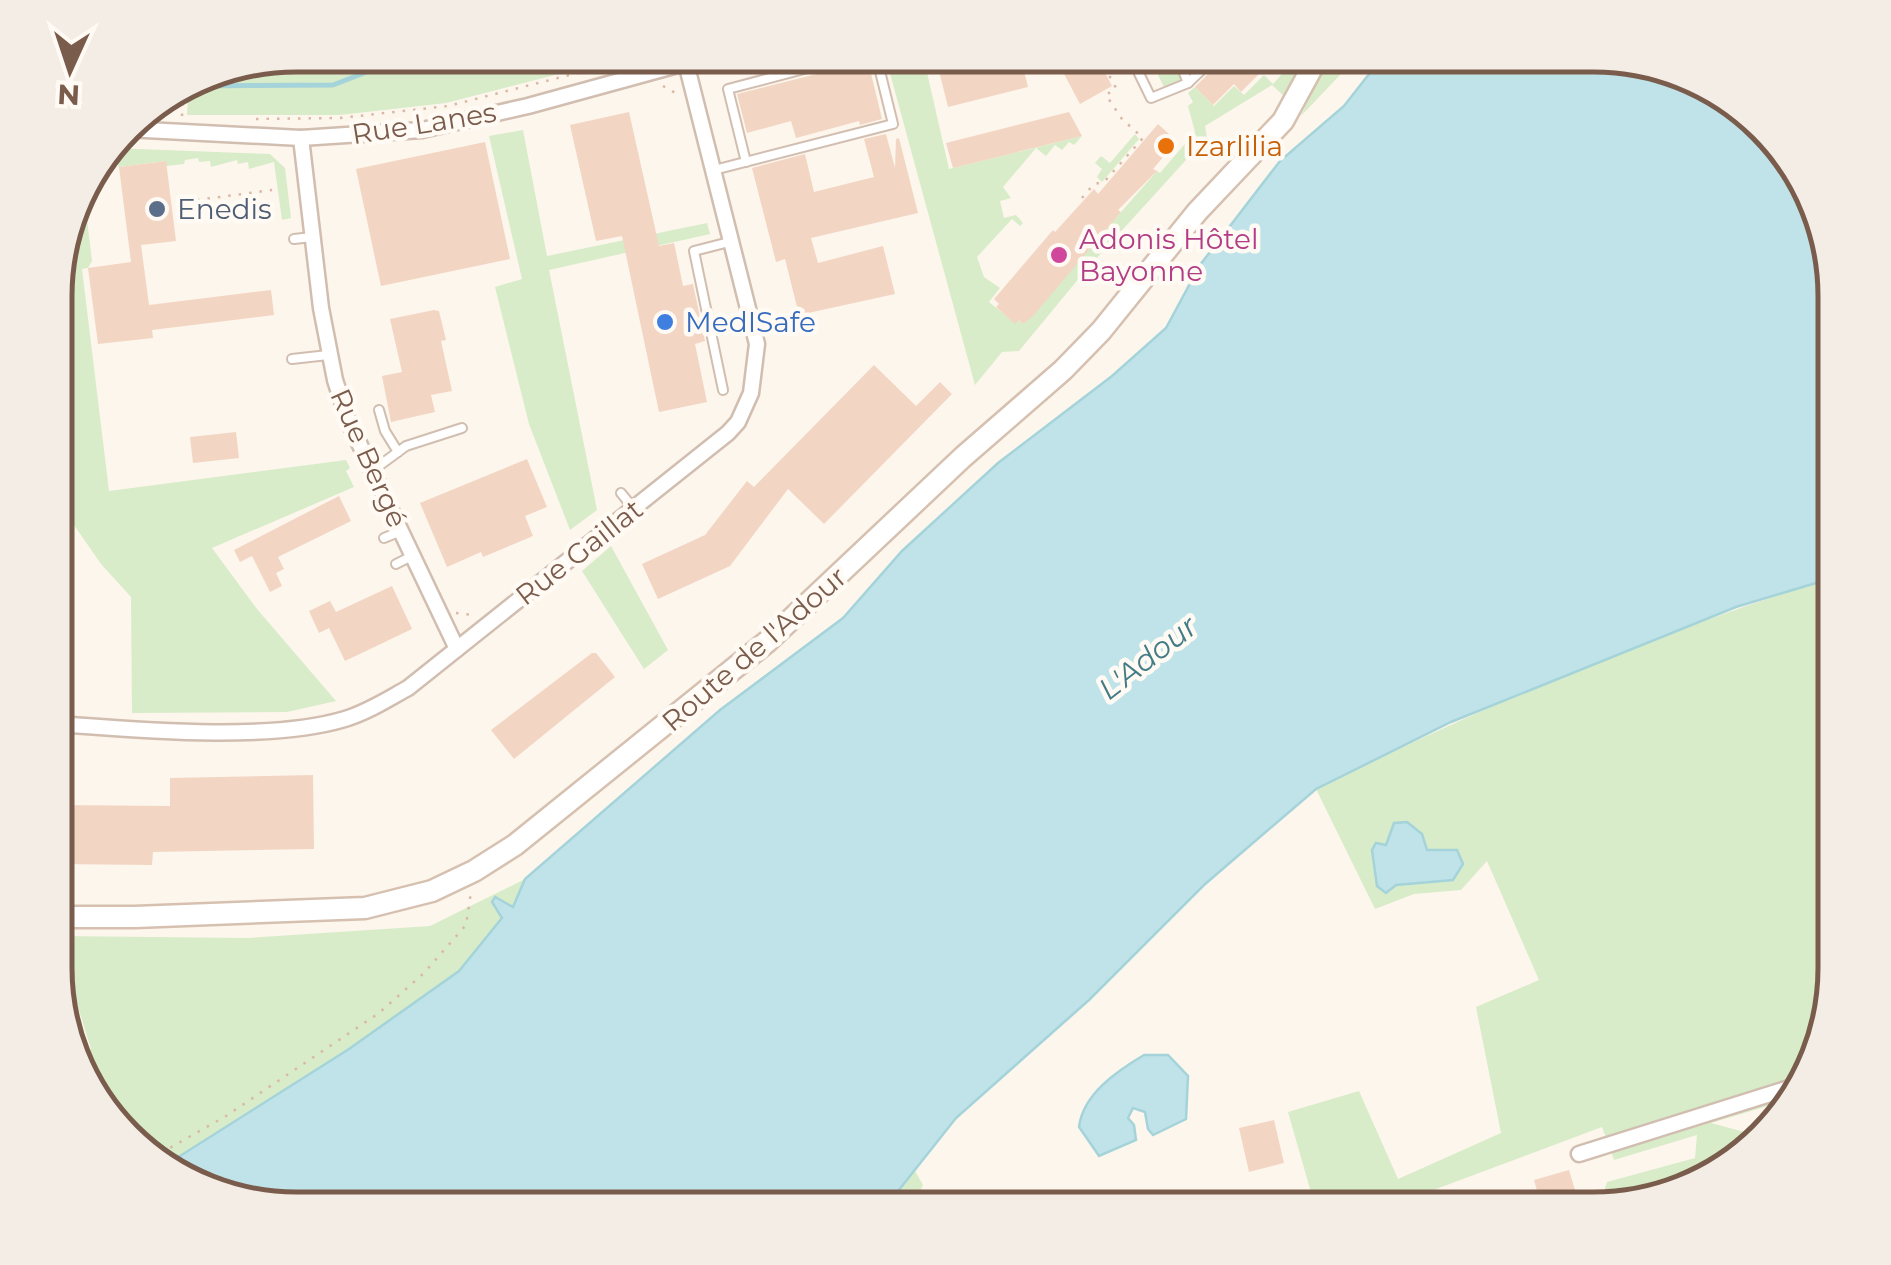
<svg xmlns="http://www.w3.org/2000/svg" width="1891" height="1265" font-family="Montserrat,sans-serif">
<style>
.green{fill:#d8ecc9}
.water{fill:#bfe3e8;stroke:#a5d3da;stroke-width:2.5}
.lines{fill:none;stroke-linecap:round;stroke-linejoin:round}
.stream{stroke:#a5d3da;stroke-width:5}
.building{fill:#f3d5c3}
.service-casing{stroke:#d1beb0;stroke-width:12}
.minor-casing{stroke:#d1beb0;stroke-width:19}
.secondary-casing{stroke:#d6c0b0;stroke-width:25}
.path{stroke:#d9b8a5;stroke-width:2.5;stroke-dasharray:2.5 8;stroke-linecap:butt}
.service{stroke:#fff;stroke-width:8}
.minor{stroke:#fff;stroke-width:14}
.secondary{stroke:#fff;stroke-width:20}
.food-dot{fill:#e8710a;stroke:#fffaf3;stroke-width:4}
.service-dot{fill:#5c6f8a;stroke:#fffaf3;stroke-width:4}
.hotel-dot{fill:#d1479c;stroke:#fffaf3;stroke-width:4}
.shop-dot{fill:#3f7fe0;stroke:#fffaf3;stroke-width:4}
.labels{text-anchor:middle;stroke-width:9;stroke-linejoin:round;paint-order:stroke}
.street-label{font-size:28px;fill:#7a5c4d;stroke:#fffaf3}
.food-label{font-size:28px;fill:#c56008;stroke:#fffaf3;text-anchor:start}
.service-label{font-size:28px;fill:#4e5e75;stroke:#fffaf3;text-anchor:start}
.hotel-label{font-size:28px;fill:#b23c85;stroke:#fffaf3;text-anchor:start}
.shop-label{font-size:28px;fill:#366cbe;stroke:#fffaf3;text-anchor:start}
.water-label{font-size:30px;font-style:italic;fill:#437c86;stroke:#fffaf3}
.rim{fill:none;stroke:#7a5c4d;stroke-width:5}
</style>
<rect width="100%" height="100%" fill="#fdf6ec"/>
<g class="green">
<polygon points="297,55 633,55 446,103 340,115 187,115 189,83 205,73"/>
<polygon points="885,55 923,55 949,169 1082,136 1074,145 1069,142 1062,150 1055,145 1046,156 1036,148 1003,187 1011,198 1000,201 1004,218 1016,215 1023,223 1020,226 1012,219 977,257 984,277 1000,288 989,302 1015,323 1019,320 1023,324 1157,171 1160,173 1195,132 1188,106 1193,102 1188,93 1195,87 1214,106 1234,86 1244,95 1264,75 1273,84 1290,65 1292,55 1300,55 1287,99 1272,85 1205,126 1207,137 1085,271 1019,351 1002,352 975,385"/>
<polygon points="1148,55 1159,55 1168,72 1178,68 1183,80 1165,89"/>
<polygon points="1329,55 1359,55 1301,116"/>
<polygon points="523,130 547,256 707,223 710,234 549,270 597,510 570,530 529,424 495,287 522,279 489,136"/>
<polygon points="1135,134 1139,139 1102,182 1097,177 1102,169 1095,163 1101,156 1110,163"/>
<polygon points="112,148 270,154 285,168 291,218 282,220 274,162 249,169 248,162 238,164 237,160 211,167 210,161 199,162 198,158 185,160 184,164 166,166 165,161 119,167 117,163 101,162"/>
<polygon points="83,186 92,261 88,268 82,269 109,491 346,460 350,468 346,471 354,487 212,548 257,609 336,701 287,712 132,713 131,597 101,564 74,525 63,486 57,437 57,266"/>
<polygon points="611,546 668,650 644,669 582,571"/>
<path d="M 1836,577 L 1836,984 L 1797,1097 L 1711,1123 L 1759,1136 L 1715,1178 L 1610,1210 L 1598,1210 L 1607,1182 L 1695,1158 L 1697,1135 L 1614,1160 L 1602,1127 L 1404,1201 L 1407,1210 L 1316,1210 L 1288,1112 L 1359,1091 L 1398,1179 L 1501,1133 L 1476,1007 L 1539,980 L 1487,861 L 1461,890 L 1414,894 L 1375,909 L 1316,789 C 1484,706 1657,631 1836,577 Z"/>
<polygon points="525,879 513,908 496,897 493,902 503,917 459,971 349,1049 161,1168 88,1090 76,1055 91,1049 64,962 57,961 57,936 248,938 430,926"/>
<polygon points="915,1171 923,1185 911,1210 883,1210"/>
</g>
<g class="water">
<polygon points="1384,55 1595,55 1729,96 1804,176 1836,281 1836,577 1736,607 1451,722 1316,789 1204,885 1089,1000 956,1118 883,1210 296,1210 161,1168 349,1049 459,971 502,918 492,902 495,897 513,907 525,879 720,710 843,618 902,551 998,463 1112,376 1166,328 1200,265 1280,161 1344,106"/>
<polygon points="1407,822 1422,834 1427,850 1457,850 1463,864 1453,880 1396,885 1386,893 1377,886 1372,850 1376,843 1386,845 1394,823"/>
<path d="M 1144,1055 L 1168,1055 L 1188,1076 L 1186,1119 L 1153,1135 L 1148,1129 L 1145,1112 L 1133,1108 L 1128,1118 L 1134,1125 L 1136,1140 L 1099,1156 L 1079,1127 C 1083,1094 1117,1071 1144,1055 Z"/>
</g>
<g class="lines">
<polyline class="stream" points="184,86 333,85 395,61 434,55"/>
</g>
<g class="building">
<polygon points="935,55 1020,55 1028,87 948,107"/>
<polygon points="1054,55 1096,55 1112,86 1080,104"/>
<polygon points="1227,55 1278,55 1241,92 1234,84 1213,105 1195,87"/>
<polygon points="868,61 882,119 860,125 859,121 796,138 791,121 747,133 737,94"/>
<polygon points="629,112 659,246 674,243 683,286 693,284 705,341 695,344 707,402 659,412 622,236 596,241 570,125"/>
<polygon points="1069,112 1082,136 953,168 946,143"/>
<polygon points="1158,124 1169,134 1170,149 1153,169 1157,171 1118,210 1121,212 1033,316 1023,324 1019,320 1015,324 996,307 999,304 994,299 1053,230 1055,232 1094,189 1098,194"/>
<polygon points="886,134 895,168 896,139 899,138 918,213 811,238 818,263 883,246 895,294 799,315 785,259 776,262 752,168 805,154 814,192 874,177 864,139"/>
<polygon points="485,142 510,259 381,286 356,169"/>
<polygon points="166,161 176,241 141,245 149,305 271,290 274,315 152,330 153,338 98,344 88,268 131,262 119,167"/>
<polygon points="434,310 439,311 446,340 441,341 452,391 431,395 435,412 391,422 382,376 402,372 390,319"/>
<polygon points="874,365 916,406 940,382 952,394 824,524 788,489 730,566 658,599 642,564 705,535 747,481 754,487"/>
<polygon points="236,432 239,458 193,463 190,437"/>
<polygon points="527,459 547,507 525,516 533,536 483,557 481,552 447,567 420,503"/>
<polygon points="339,496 351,521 278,557 284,569 276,573 282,586 270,592 252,556 240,562 234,550"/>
<polygon points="392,586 412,629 345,661 329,628 319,633 309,611 330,601 336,612"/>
<polygon points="592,653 596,653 615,677 514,759 491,730"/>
<polygon points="313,775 314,849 153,852 152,865 57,864 57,805 170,806 170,778"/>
<polygon points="1274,1120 1284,1163 1249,1172 1239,1128"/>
<polygon points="1569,1170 1578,1200 1542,1209 1534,1180"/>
</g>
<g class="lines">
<g class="service-casing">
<g id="service">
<polyline points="1130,55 1151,98 1188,83 1217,55"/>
<polyline points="1177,55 1188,83"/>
<polyline points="746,162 728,89 857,55"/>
<polyline points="714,170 893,124 876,55"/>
<polyline points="294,239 312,237"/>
<polyline points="292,359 328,355"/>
<polyline points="723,390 694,251 733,241"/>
<polyline points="379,410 385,431 398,452"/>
<polyline points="372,471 406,446 462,428"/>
<polyline points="621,493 634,509"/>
<polyline points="384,538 401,531"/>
<polyline points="396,564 414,555"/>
</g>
</g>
<g class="minor-casing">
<g id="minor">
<polyline points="126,129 301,138 422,130 528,106 714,55"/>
<polyline points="301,138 321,308 335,380 348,420 457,649"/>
<path d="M 57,724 C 138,730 268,742 345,719 C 368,712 388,699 408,688 L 728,433 L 738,422 L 751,393 L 757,344 L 686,63"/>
<polyline points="1579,1154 1802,1084"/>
</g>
</g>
<g class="secondary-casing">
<polyline id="secondary" points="57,917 135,917 365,908 432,891 474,871 515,845 768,641 963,457 1063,370 1101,331 1197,212 1283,121 1319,55"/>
</g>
<g class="path">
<polyline points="663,86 677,94"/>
<polyline points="182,116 184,86"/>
<polyline points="256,119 340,118 448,106 648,55"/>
<polyline points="1082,198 1094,184 1104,182 1143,138 1122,119 1106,95 1116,88 1098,55"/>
<polyline points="197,200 272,190"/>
<polyline points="456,613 472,615"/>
<polyline points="152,1158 226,1116 379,1013 424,973 466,925 471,892"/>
</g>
<use href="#service" class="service"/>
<use href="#minor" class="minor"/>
<use href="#secondary" class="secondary"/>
</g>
<circle class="food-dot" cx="1166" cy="146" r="10"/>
<circle class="service-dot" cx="157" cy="209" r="10"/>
<circle class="hotel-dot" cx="1059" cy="255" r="10"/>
<circle class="shop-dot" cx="665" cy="322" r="10"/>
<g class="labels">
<g class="street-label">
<text transform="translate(424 123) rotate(-9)" y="10">Rue Lanes</text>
<text transform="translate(369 458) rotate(66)" y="10">Rue Bergé</text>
<text transform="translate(579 552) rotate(-38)" y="10">Rue Gaillat</text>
<text transform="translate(754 649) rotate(-41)" y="10">Route de l'Adour</text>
</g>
<g class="food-label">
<text x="1186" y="156">Izarlilia</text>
</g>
<g class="service-label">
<text x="177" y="219">Enedis</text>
</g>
<g class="hotel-label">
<text x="1079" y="249">Adonis Hôtel<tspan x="1079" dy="32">Bayonne</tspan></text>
</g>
<g class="shop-label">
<text x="685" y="332">MedISafe</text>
</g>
<g class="water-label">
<text transform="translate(1148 658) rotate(-38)" y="10">L'Adour</text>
</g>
</g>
<path d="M0 0H1891V1265H0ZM296 72H1594A224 224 0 0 1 1818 296V968A224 224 0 0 1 1594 1192H296A224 224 0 0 1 72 968V296A224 224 0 0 1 296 72Z" fill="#f4ede6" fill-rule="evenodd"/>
<path class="rim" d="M296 72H1594A224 224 0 0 1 1818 296V968A224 224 0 0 1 1594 1192H296A224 224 0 0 1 72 968V296A224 224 0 0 1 296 72Z"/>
<g transform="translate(70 70) rotate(183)" stroke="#fffaf3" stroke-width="8" paint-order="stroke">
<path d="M0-8L18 38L0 25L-18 38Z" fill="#7a5c4d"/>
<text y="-15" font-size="28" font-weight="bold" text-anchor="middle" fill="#7a5c4d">N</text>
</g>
</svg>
